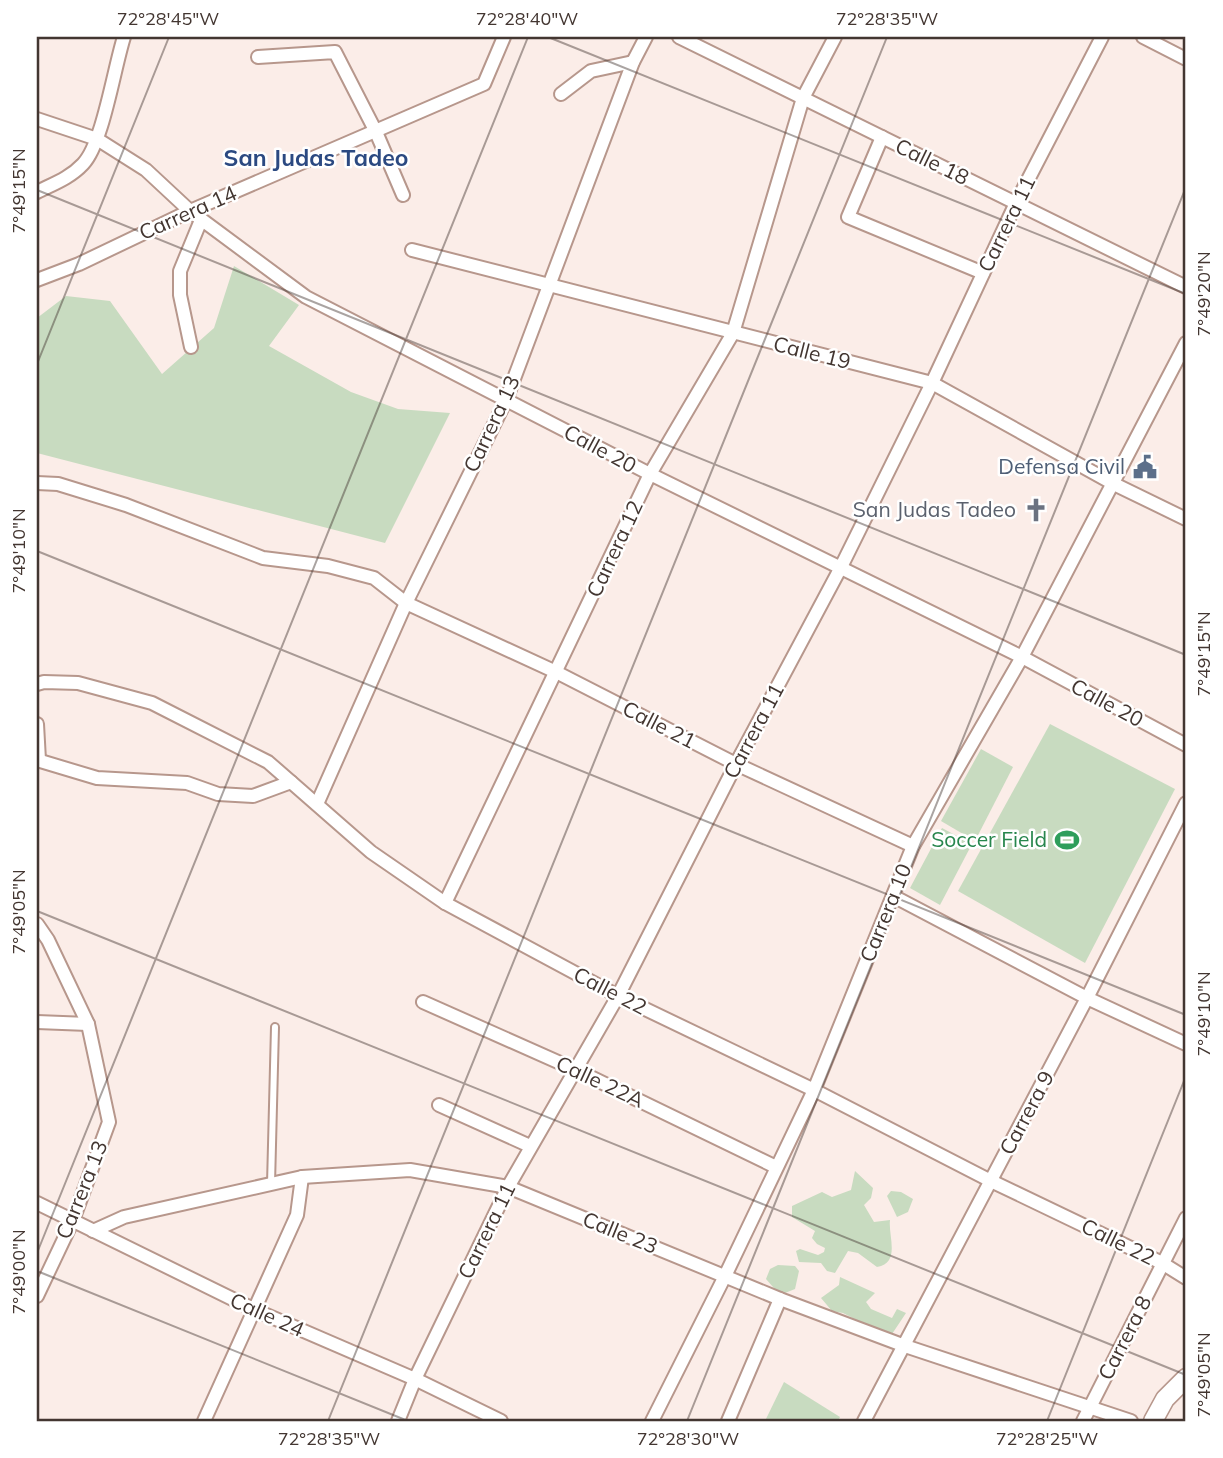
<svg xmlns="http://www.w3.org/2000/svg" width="1223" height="1458" font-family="Mulish,sans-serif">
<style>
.green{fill:#c8dbc0}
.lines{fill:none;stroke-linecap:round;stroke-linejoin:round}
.lane-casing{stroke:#b7978c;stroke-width:10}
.street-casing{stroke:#b7978c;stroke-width:16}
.secondary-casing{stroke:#b7978c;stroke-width:21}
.lane{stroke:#fff;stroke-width:6}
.street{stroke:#fff;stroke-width:12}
.secondary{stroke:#fff;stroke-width:18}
.ticks{fill:none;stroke:#433631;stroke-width:2;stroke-opacity:0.45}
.labels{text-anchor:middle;stroke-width:5;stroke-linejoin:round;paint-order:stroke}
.street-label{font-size:21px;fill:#433631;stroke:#fff}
.service-label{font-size:21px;fill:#4e5e75;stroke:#fff;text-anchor:end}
.worship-label{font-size:21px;fill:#5b616d;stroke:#fff;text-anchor:end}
.leisure-label{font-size:21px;fill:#27864d;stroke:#fff;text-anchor:end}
.neighbourhood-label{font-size:23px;font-weight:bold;fill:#2b4981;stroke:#fff}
.neatline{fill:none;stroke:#433631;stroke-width:2.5}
.ticks-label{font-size:18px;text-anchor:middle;fill:#433631}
</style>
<rect width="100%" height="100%" fill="#fbede8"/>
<g class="green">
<polygon points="234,266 299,305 269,346 351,392 398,409 450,413 385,543 37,453 37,318 66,296 110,301 162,374 214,328"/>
<polygon points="1050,724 1175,789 1085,963 958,891"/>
<polygon points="981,749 1013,767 975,841 941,821"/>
<polygon points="942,828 972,844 940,905 910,888"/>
<path d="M 855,1171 L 873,1188 L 871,1198 L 864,1205 L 874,1222 L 890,1220 C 888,1236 901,1263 877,1267 L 858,1253 L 848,1251 L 835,1273 L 827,1271 L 821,1263 L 799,1262 L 796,1251 L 800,1249 L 818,1255 L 824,1252 L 825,1248 L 817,1244 L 812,1238 L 815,1231 L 792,1217 L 792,1206 L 822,1192 L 832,1197 L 851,1190 Z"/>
<polygon points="891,1191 901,1192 913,1199 908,1212 897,1217 887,1196"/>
<polygon points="778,1265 795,1266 799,1271 795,1289 780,1295 766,1279 770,1269"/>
<polygon points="840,1277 875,1293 866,1302 871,1309 892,1318 897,1309 906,1313 890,1337 843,1313 832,1311 821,1298 839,1285"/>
<polygon points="784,1382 840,1417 838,1421 765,1421"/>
</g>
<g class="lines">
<g class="lane-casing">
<polyline id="lane" points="271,1184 275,1027"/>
</g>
<g class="street-casing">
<g id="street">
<polyline points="679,37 1186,287"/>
<polyline points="1143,37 1186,59"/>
<polyline points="258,57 335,52 376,132 403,195"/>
<polyline points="561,94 591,71 633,62"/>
<polyline points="37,119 97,139 146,170 190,211 306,297 650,474 1022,657 1186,745"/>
<polyline points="882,137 848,217 983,273"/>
<path d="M 37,192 C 53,184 70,178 83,164 C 103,143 114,68 124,37"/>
<polyline points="412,250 932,383 1114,484 1186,519"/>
<polyline points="37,280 79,264 190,211 484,84 504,37"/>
<polyline points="191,347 180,295 180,271 201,220"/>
<polyline points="37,483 58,484 126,505 263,558 328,566 374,578 406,603 556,672 736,764 913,846"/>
<polyline points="37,684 44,682 78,683 152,703 268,762 291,782"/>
<polyline points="37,724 39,760"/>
<polyline points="37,760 97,778 187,783 218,794 253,796 291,782 371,852 445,903 618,996 814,1090 991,1181 1162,1263 1186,1278"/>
<polyline points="317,804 406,603 506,400 633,62 646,37"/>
<polyline points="893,896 1087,998 1186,1044"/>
<polyline points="445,903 650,474 733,333 803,98 835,37"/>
<polyline points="37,924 48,940 88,1024 109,1122 73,1220 37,1296"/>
<polyline points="423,1002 576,1070 776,1167"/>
<polyline points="37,1022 88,1024"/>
<polyline points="439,1105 530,1146"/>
<polyline points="37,1203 255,1310 415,1379 501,1421"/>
<polyline points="93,1231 124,1217 302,1177 410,1170 508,1187 780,1299 905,1346 1131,1421"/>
<polyline points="204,1421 297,1215 302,1177"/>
<polyline points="398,1421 415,1379 508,1187 618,996 736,764 840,569 932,383 1016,203 1102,37"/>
<polyline points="652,1421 725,1276 814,1090 913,846 1022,657 1186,343"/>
<polyline points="728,1421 780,1299"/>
<polyline points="864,1421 1087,998 1186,803"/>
<polyline points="1083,1421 1186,1218"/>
</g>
</g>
<g class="secondary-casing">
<polyline id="secondary" points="1153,1421 1165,1399 1186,1378"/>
</g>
<use href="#lane" class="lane"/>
<use href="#street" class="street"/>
<use href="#secondary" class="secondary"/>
</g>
<path class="ticks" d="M 548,37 L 1186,294M 37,190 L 1186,655M 37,364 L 169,37M 37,551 L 1186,1015M 37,911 L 1186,1375M 37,1253 L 528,37M 37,1271 L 408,1421M 328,1421 L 887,37M 687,1421 L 1186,187M 1047,1421 L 1186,1076"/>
<defs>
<g id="civic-bare" transform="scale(1.89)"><path d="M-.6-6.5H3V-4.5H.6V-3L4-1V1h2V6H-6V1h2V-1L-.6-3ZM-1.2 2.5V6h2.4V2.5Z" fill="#5c6f8a" stroke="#fff" stroke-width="2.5" paint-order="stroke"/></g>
<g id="church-bare" transform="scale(1.89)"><path d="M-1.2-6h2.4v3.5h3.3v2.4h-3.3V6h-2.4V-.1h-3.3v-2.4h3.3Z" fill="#6b7280" stroke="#fff" stroke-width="2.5" paint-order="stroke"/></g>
<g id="stadium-bare" transform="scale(1.89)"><path d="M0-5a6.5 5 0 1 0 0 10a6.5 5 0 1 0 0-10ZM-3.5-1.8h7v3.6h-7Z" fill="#2e9e5b" stroke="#fff" stroke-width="2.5" paint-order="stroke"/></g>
</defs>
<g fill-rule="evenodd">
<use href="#civic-bare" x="1145" y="467"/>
<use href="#church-bare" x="1036" y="510"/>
<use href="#stadium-bare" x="1067" y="840"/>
</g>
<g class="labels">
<g class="street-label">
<text transform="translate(932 162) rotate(26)" y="7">Calle 18</text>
<text transform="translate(188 213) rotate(-24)" y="7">Carrera 14</text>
<text transform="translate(1007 224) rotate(-64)" y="7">Carrera 11</text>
<text transform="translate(812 353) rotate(14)" y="7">Calle 19</text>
<text transform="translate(492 424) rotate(-65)" y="7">Carrera 13</text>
<text transform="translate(600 449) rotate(28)" y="7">Calle 20</text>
<text transform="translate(615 549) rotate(-65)" y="7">Carrera 12</text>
<text transform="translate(1107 703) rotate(28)" y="7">Calle 20</text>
<text transform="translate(659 725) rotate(27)" y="7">Calle 21</text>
<text transform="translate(754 731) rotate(-62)" y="7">Carrera 11</text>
<text transform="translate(886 913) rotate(-68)" y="7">Carrera 10</text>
<text transform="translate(610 991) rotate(27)" y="7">Calle 22</text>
<text transform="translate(600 1082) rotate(25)" y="7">Calle 22A</text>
<text transform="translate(1027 1113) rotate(-62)" y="7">Carrera 9</text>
<text transform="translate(82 1190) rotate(-68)" y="7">Carrera 13</text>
<text transform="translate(487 1231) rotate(-64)" y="7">Carrera 11</text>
<text transform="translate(620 1233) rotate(22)" y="7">Calle 23</text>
<text transform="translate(1118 1242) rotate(26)" y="7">Calle 22</text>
<text transform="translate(267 1315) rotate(24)" y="7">Calle 24</text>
<text transform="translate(1125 1338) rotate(-63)" y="7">Carrera 8</text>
</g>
<g class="service-label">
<text x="1125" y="474">Defensa Civil</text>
</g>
<g class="worship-label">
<text x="1016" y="517">San Judas Tadeo</text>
</g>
<g class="leisure-label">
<text x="1047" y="847">Soccer Field</text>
</g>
<g class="neighbourhood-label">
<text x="316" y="166">San Judas Tadeo</text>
</g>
</g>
<rect width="1223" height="1458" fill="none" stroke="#ffffff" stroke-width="77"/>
<rect x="38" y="38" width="1146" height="1382" class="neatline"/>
<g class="ticks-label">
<text x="168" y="25">72°28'45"W</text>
<text x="527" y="25">72°28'40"W</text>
<text x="887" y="25">72°28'35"W</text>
<text transform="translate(19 191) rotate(-90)" y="6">7°49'15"N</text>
<text transform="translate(1204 294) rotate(-90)" y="6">7°49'20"N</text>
<text transform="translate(19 551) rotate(-90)" y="6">7°49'10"N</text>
<text transform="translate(1204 654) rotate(-90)" y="6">7°49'15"N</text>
<text transform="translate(19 912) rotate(-90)" y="6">7°49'05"N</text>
<text transform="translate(1204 1014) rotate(-90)" y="6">7°49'10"N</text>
<text transform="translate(19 1272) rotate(-90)" y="6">7°49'00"N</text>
<text transform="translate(1204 1375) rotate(-90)" y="6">7°49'05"N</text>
<text x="329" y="1445">72°28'35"W</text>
<text x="688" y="1445">72°28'30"W</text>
<text x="1047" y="1445">72°28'25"W</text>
</g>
</svg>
